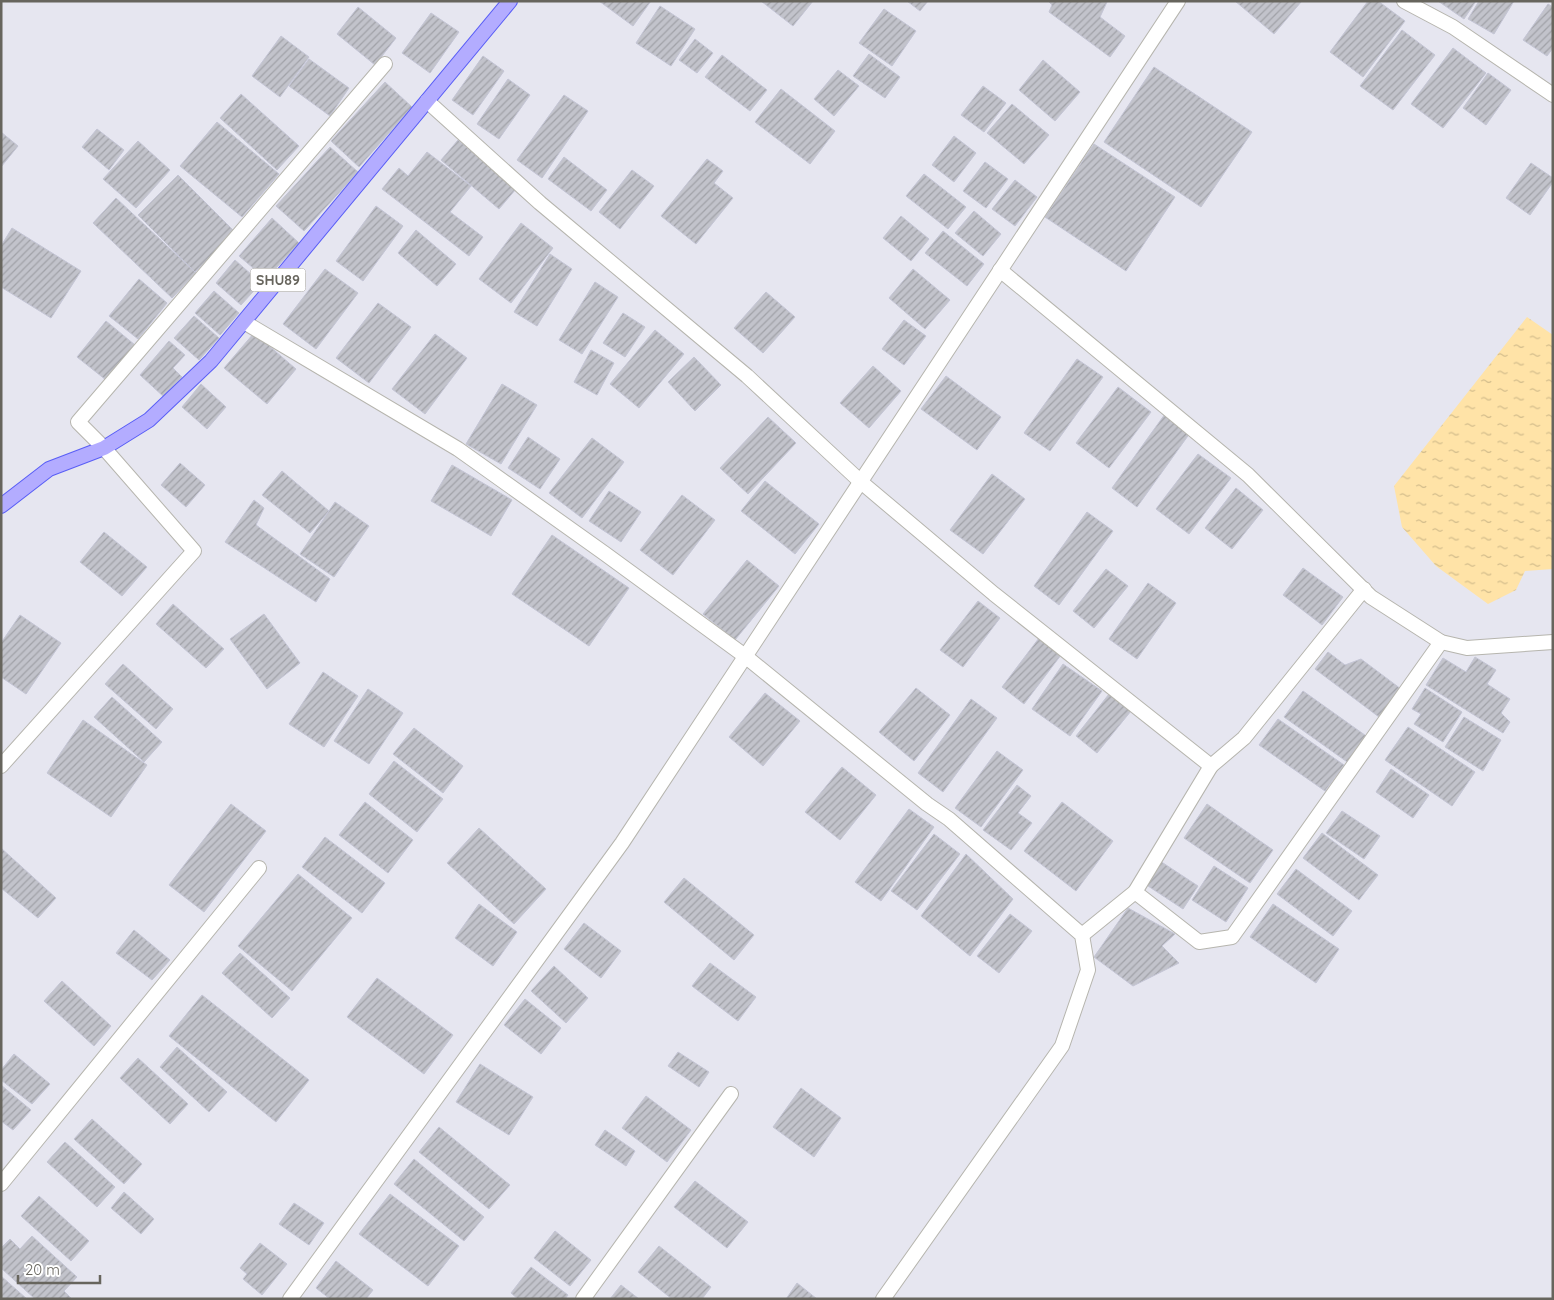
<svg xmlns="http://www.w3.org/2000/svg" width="1554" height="1300" font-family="Quicksand,sans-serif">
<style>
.water{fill:url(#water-ripples)}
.building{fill:url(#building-hatch);stroke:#c4c5d5}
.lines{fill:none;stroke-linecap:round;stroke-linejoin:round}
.minor-casing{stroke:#b6b5ae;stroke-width:16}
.primary-casing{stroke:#595ef6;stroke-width:16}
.minor{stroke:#fff;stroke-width:14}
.primary{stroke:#b3acff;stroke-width:14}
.labels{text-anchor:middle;stroke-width:4;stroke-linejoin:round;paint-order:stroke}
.shield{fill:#fff;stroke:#95938e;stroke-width:1}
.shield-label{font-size:14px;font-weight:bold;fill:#67655d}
</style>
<defs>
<pattern id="water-ripples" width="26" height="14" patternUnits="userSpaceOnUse" patternTransform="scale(1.25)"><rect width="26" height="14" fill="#ffe3a7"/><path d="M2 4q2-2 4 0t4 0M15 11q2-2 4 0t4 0" fill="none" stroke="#d2bc8b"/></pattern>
<pattern id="building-hatch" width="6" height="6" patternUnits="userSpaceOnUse" patternTransform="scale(1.25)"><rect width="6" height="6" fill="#c2c3cb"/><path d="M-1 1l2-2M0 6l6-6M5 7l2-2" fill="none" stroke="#a1a2a8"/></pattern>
</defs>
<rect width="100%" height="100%" fill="#e6e6f0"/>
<polygon class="water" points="1527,317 1553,335 1553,569 1525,571 1516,590 1488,604 1436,566 1402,527 1394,486"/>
<g class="building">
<polygon points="599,1 651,1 633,26"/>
<polygon points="761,1 813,1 793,26"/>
<polygon points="907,1 928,1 920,11"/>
<polygon points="1048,1 1106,1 1107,2 1100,17 1125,36 1110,57 1049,12 1052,5"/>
<polygon points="1235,1 1300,1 1301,2 1274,34"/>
<polygon points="1368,1 1378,1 1405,21 1363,77 1330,52"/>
<polygon points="1438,1 1476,1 1464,19"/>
<polygon points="1479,1 1514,1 1494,34 1468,19"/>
<polygon points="1548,4 1553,7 1553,48 1547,56 1523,40"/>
<polygon points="660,6 695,29 671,66 636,43"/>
<polygon points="358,7 396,38 375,65 337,34"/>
<polygon points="884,9 916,31 892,66 859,43"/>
<polygon points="431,13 459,32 430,73 402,53"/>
<polygon points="1402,30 1435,55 1393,110 1360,86"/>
<polygon points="281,36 309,57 280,97 252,76"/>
<polygon points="695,39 713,53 697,73 679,60"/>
<polygon points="1453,48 1486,73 1443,128 1411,104"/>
<polygon points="869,54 900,77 885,98 853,76"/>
<polygon points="722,55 767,90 750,111 705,77"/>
<polygon points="483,56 504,71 473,115 452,100"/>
<polygon points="309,59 349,88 330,116 289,86"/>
<polygon points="1043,60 1080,92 1055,121 1019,90"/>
<polygon points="1154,67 1252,132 1201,207 1104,142"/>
<polygon points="838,70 859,86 834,116 814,99"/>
<polygon points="1488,73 1511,90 1486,125 1463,108"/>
<polygon points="508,79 530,95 499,139 477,124"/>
<polygon points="385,82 412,107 359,167 331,141"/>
<polygon points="983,86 1006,103 984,132 961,115"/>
<polygon points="781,89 835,131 810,164 755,122"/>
<polygon points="241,94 299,146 277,170 220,118"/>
<polygon points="564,95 588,111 542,178 517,160"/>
<polygon points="1012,104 1049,135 1024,164 987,133"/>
<polygon points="217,122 279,174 242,217 180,166"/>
<polygon points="97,129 124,150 109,170 82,147"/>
<polygon points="1,132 18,146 1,167"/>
<polygon points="954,136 976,153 954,182 932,165"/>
<polygon points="458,140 516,189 499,209 441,160"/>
<polygon points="138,141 170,170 136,208 103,179"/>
<polygon points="1094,144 1175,197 1126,271 1045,217"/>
<polygon points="330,147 358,172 304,231 276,206"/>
<polygon points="427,152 471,186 450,212 483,237 469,256 382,189 399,168 408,176"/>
<polygon points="564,157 607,190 591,211 548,179"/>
<polygon points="707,159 723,171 714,183 733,198 696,244 661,216"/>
<polygon points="985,162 1008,179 986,208 963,191"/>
<polygon points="1531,163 1553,178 1553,182 1530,215 1506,198"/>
<polygon points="632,170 654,186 620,229 599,212"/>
<polygon points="924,174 966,207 948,229 906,196"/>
<polygon points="178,175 235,232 195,272 138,215"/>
<polygon points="1015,180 1037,197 1015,226 992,209"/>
<polygon points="116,198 196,273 172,298 93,223"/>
<polygon points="376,206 403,226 363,281 336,261"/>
<polygon points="974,211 1001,234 983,256 955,233"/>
<polygon points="901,216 929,239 911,261 883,238"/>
<polygon points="272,218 299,243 266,279 239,256"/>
<polygon points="521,223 553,248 511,303 479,279"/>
<polygon points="12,228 81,271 51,318 1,287 1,246"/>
<polygon points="416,230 456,264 437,286 398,253"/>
<polygon points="943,231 984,264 967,286 925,253"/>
<polygon points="550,254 572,269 537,326 514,312"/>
<polygon points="235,260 261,283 241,305 216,283"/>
<polygon points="325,269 358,293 316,349 283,324"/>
<polygon points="913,269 950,300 925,329 889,298"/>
<polygon points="139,279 167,303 138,339 109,316"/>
<polygon points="595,282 618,297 582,354 559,340"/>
<polygon points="214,291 239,313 220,335 195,313"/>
<polygon points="766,292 795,317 763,353 734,328"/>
<polygon points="378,303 411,327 369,383 336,358"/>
<polygon points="623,313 645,327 625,357 603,343"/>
<polygon points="194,316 219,338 199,360 174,338"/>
<polygon points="904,320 926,336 904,365 882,349"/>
<polygon points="106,321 135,345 106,380 77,357"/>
<polygon points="655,330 684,354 639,408 610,384"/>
<polygon points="254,333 296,369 267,404 224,368"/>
<polygon points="435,334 467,358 425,414 392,389"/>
<polygon points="169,341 185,355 173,368 182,377 164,397 140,375"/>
<polygon points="591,350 614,363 597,395 574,382"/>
<polygon points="694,357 721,385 695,411 668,382"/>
<polygon points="1077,359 1103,377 1050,451 1024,433"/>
<polygon points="873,366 901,391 869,428 840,403"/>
<polygon points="946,376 1001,417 977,450 921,409"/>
<polygon points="201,384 226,407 207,429 182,407"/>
<polygon points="502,384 537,405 501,464 466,444"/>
<polygon points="1118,387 1151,412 1109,468 1076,443"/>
<polygon points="1165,414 1190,433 1137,507 1112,488"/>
<polygon points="768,417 796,443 748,494 720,468"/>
<polygon points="528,437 560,459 540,489 508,468"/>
<polygon points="592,438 624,462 582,518 549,493"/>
<polygon points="1198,454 1231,478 1189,534 1156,509"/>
<polygon points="180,463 205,485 186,507 161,485"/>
<polygon points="452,465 512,500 491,536 431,501"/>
<polygon points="282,471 329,511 310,533 262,495"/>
<polygon points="992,474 1025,499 983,554 950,530"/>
<polygon points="765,481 819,524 795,554 741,511"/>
<polygon points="1236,488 1263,510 1232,549 1205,528"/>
<polygon points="609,491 641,512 621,542 589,521"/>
<polygon points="682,495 715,520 673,575 640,550"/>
<polygon points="254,500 264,508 256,525 330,579 316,602 225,542"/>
<polygon points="335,502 369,526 334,577 300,554"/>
<polygon points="1087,512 1113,531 1059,605 1034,586"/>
<polygon points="104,532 147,567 122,596 80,562"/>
<polygon points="552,535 629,588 589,646 512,594"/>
<polygon points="747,560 779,586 735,640 703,614"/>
<polygon points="1303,568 1343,597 1322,625 1283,595"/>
<polygon points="1106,569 1128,586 1094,628 1073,611"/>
<polygon points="1148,583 1176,603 1137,659 1109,639"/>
<polygon points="978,601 1000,618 963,667 940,650"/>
<polygon points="173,604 224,649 206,668 156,624"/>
<polygon points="264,614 300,663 267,689 230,639"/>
<polygon points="20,615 61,643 26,694 1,677 1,643"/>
<polygon points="1039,638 1061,655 1024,704 1002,687"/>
<polygon points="1328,652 1345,665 1361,659 1401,689 1379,717 1315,669"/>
<polygon points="1475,657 1496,670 1487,684 1510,699 1501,713 1510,722 1503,733 1426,685 1443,658 1466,672"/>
<polygon points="123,664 173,709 156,729 105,684"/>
<polygon points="1063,664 1102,691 1070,736 1032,709"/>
<polygon points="323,672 358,696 324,747 289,724"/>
<polygon points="916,688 950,715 914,761 879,732"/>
<polygon points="1425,688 1462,712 1443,742 1414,724 1421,714 1412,709"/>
<polygon points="368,689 403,713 369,764 334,741"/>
<polygon points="1303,691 1369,738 1350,764 1284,717"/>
<polygon points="765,693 800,721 763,766 729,737"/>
<polygon points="1109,694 1131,711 1097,753 1076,736"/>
<polygon points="112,697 162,742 144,762 94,717"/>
<polygon points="971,699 997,718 943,792 918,773"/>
<polygon points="1464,717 1501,740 1483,771 1445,747"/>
<polygon points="1278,719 1344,765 1325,791 1259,745"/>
<polygon points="83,720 147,765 111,817 47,773"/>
<polygon points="1408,727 1475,772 1452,806 1385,760"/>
<polygon points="414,728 463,766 443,793 393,754"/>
<polygon points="997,751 1023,770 981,827 955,808"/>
<polygon points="394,761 443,799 417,832 369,794"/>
<polygon points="842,767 876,795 840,840 805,812"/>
<polygon points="1391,769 1429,795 1413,818 1376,792"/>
<polygon points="1017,785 1031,796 1018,813 1032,823 1011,850 983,830"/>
<polygon points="365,802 413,840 388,873 339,835"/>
<polygon points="1062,802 1113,841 1076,891 1024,851"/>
<polygon points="231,804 266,831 204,912 169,885"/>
<polygon points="1207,804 1273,850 1250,883 1184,838"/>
<polygon points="909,809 934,827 881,901 855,882"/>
<polygon points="1342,811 1380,836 1364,859 1326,833"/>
<polygon points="479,828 546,889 514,924 447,863"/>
<polygon points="1322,833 1378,875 1359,900 1303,858"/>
<polygon points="934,834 960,854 917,910 891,891"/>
<polygon points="325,837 385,883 362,913 302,867"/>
<polygon points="1,848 56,898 38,918 1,888"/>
<polygon points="966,854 1013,899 970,956 921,916"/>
<polygon points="1160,861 1198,886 1183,909 1145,884"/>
<polygon points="1214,866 1248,888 1226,922 1192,900"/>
<polygon points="1296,869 1352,911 1333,936 1277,894"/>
<polygon points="298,874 352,918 292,991 238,946"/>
<polygon points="684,878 754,935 734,960 664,902"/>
<polygon points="479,904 517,932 493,966 455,938"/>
<polygon points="1273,904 1339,949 1316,983 1250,937"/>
<polygon points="1128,908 1175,934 1162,946 1179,963 1133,986 1094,957"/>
<polygon points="1010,914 1032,931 999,973 977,956"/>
<polygon points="584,923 621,951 601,978 564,949"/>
<polygon points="134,930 170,960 152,980 116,953"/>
<polygon points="240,953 290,998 272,1018 222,973"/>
<polygon points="710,963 756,997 738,1021 692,986"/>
<polygon points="554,966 588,998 566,1023 531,991"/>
<polygon points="377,978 453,1035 424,1074 347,1017"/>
<polygon points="62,981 111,1026 94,1046 44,1001"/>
<polygon points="202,995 309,1080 276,1122 169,1036"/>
<polygon points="525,999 561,1028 541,1054 504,1025"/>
<polygon points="177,1047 227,1092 209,1112 160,1067"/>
<polygon points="678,1052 709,1072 699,1087 668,1066"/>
<polygon points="14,1054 50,1084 32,1104 1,1080 1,1070"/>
<polygon points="138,1058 188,1104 170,1124 120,1078"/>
<polygon points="480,1064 533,1097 509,1135 456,1102"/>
<polygon points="1,1085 31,1110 13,1130 1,1121"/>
<polygon points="801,1088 841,1118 814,1157 773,1127"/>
<polygon points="646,1096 691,1130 667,1162 622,1128"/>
<polygon points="92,1119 142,1164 124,1184 74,1139"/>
<polygon points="439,1127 510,1185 489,1209 419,1152"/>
<polygon points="605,1130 635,1151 626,1166 595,1145"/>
<polygon points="65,1142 115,1187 97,1207 47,1162"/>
<polygon points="414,1159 484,1217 464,1241 394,1184"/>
<polygon points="695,1181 748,1222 727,1248 674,1207"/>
<polygon points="124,1192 154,1219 141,1234 111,1208"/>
<polygon points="390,1194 459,1246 428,1286 359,1234"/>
<polygon points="39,1196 89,1241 71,1261 21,1216"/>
<polygon points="294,1203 324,1223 309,1245 279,1224"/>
<polygon points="555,1231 591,1260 570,1286 534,1258"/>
<polygon points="32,1236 77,1277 64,1291 72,1299 35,1299 1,1268 1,1248 10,1239 20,1249"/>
<polygon points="260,1243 287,1264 262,1295 243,1279 247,1274 240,1268"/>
<polygon points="659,1246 711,1287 702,1299 672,1299 638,1272"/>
<polygon points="336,1261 373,1290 366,1299 330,1299 316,1288"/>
<polygon points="531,1267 568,1295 565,1299 518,1299 511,1293"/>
<polygon points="1,1276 27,1299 1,1299"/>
<polygon points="797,1283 817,1299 786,1299"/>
<polygon points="621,1285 639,1299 610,1299"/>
</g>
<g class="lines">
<g class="minor-casing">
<g id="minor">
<polyline points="1404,1 1453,27 1553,95"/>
<polyline points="427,101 540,203 747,376 861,482 994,594 1211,766 1135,892 1082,935"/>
<polyline points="1000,270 1248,475 1371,597 1441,642 1467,648 1553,642"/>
<polyline points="244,322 458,449 604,553 745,656 927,804 949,819 1082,935 1088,970 1062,1046 883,1299"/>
<polyline points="1,766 194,551 104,448 78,422 385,64"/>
<polyline points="1211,766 1244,738 1364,589"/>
<polyline points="1135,892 1199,942 1232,937 1441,642"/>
<polyline points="1,1184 259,868"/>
<polyline points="290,1299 622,843 1178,1"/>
<polyline points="583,1299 731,1094"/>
</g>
</g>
<g class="primary-casing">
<polyline id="primary" points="1,506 49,469 104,448 149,420 211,361 510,1"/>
</g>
<use href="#minor" class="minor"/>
<use href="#primary" class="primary"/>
</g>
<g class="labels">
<rect class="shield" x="250.5" y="268.5" width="55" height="23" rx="4"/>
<g class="shield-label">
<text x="278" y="285">SHU89</text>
</g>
</g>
<rect width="1554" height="1300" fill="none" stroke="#67655d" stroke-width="5"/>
<path d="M18 1275v8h82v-8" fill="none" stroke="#67655d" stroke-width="2.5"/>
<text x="25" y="1275" font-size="15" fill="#67655d" stroke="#ffffff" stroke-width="4" paint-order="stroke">20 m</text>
</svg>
